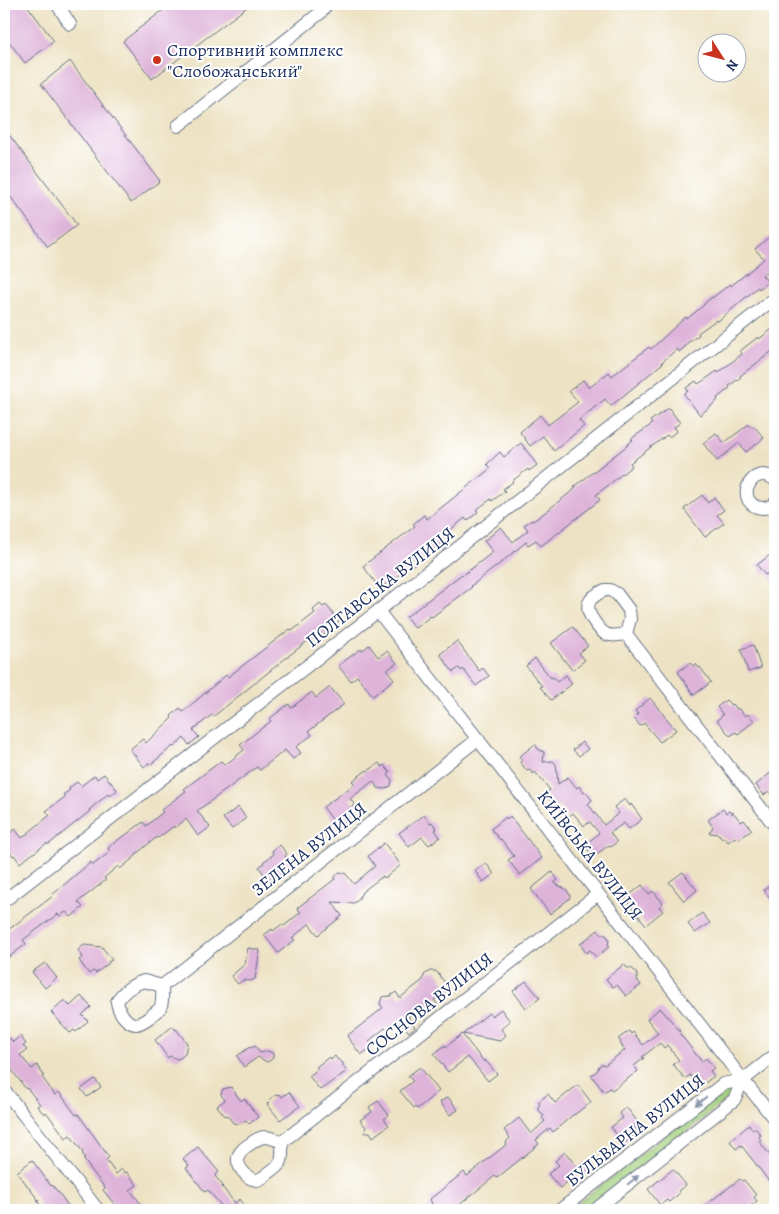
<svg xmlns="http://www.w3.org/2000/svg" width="779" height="1214" font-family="Alegreya,serif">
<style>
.green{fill:#a3d07e;stroke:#5f806e}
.building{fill:#deb3da}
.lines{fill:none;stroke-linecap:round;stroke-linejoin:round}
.minor-casing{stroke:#646e82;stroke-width:14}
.minor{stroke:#fff;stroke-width:12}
.oneway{fill:#8d97ae}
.poi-dot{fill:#c8321e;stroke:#fff;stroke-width:2}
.labels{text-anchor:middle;stroke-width:4;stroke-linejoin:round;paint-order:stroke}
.poi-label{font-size:18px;fill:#1b2f5e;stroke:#fff;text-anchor:start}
.street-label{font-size:18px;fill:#1b2f5e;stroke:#fff}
</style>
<rect width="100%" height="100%" fill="#fff"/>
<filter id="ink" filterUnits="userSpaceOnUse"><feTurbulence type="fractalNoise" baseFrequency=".02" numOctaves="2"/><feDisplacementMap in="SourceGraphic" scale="10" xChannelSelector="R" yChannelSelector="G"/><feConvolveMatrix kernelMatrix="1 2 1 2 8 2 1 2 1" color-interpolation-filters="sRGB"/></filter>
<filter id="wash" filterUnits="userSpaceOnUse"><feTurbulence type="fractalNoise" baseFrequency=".0096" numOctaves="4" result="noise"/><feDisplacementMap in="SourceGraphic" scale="20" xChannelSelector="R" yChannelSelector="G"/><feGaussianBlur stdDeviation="1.12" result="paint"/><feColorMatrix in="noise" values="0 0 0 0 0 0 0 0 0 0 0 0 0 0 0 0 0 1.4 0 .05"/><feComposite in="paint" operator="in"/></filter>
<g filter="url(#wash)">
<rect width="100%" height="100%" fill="#ede3c4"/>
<polygon class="green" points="727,1089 730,1091 732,1094 730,1097 586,1210 569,1210 724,1090"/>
<g id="blocks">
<g class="building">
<polygon points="4,4 26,4 54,41 25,63 4,35"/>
<polygon points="171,4 251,4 152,79 123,41"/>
<polygon points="70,61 160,181 131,203 41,84"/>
<polygon points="4,128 77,225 48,247 4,188"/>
<polygon points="769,237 775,244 775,265 762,275 768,282 759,289 758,287 717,322 716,320 698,333 699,335 686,344 687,345 679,352 677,349 662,362 663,363 611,406 605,399 579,420 584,426 554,451 543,436 530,446 520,432 540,415 548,425 578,402 569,391 583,380 589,388 609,372 612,376 649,347 651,349 679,323 686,317 687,319 704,305 704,304 712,297 712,298 730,284 731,286 764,259 755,249"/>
<polygon points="775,327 775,349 740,376 741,377 729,386 730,388 717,398 718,400 700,415 684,394 688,391 686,388 696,381 698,384 703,381 717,371 718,373 742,354 740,351 758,337 759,339"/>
<polygon points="669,408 680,423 674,427 677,431 669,437 667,435 630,463 632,466 596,495 600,500 541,546 536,540 528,545 526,542 502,562 471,586 472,587 432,617 431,616 415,628 406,617 462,574 463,575 493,552 484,541 501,527 513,542 528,530 524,525 532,520 533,521 539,517 576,488 574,487 628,445 628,444 633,440 631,439 652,424 650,421"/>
<polygon points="749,424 752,427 754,426 764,438 746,452 739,443 717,461 703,443 716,433 724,443"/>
<polygon points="521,443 537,465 529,471 528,469 512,481 513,482 503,489 505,491 492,501 491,499 476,510 478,512 467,521 465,518 439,539 442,542 424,557 385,585 382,583 378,586 363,566 415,526 413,524 424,515 427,519 491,468 487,464 500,452 504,457"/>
<polygon points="702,495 708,503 714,497 724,510 717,515 724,523 705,537 684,509"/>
<polygon points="770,555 775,562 775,583 768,573 765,575 757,565"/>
<polygon points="320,604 323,607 326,605 339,621 330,628 331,629 323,636 322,635 315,640 313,637 296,650 214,716 213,714 193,730 199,737 189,745 184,738 174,747 173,746 150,765 149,763 144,767 130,749 143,739 146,743 172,718 171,716 180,708 183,712 226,675 228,677 290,629 292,631 315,613 313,610"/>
<polygon points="573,627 588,646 579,653 585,660 572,670 551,643"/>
<polygon points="457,641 479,671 483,668 489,676 476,686 463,669 461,671 459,668 453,672 440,654"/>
<polygon points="369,645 378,657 387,651 397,663 387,670 394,679 373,696 357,676 351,681 338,666 359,650 363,650"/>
<polygon points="753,645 761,668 748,672 741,649"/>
<polygon points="535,658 551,678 553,677 557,682 566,675 572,684 551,700 540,687 542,686 526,666"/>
<polygon points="690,663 693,666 696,664 699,668 700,667 711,682 694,695 678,672"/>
<polygon points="330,687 344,704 309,731 312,735 296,747 301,753 293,759 285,750 260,770 257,767 197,811 210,827 198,836 186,819 175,828 174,826 158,838 157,837 136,854 137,855 120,869 118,866 104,878 106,880 78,902 83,907 71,917 66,912 60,916 58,914 23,940 26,944 9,957 4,950 4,933 53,896 52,895 91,862 93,865 110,852 108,848 123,836 123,837 143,822 146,826 163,812 161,810 186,791 184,789 221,761 225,765 244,750 240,745 271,721 269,719 289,704 291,708 312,692 316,698"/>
<polygon points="650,698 676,730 660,742 644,723 640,726 634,718 638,714 635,711"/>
<polygon points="726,700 731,705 733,704 737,709 739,709 745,716 748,714 754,721 738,734 736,732 730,736 717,720 723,715 717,707"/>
<polygon points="582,742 588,749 579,756 573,750"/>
<polygon points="535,744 538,749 544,752 543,762 553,761 556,764 558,784 568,777 576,787 577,788 579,786 584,793 586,792 592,800 588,804 604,825 619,813 614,807 625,799 630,806 631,804 642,819 629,829 624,823 610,833 617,842 611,847 609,845 593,857 585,845 599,833 590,822 584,826 573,813 568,817 559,805 556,808 545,794 550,790 535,772 533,774 530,770 527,771 520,762 522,760 519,757"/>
<polygon points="379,763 382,767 384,765 390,773 388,775 392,780 391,786 385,789 378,788 373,781 350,799 355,805 349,809 351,811 346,815 349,818 337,826 323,807 355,784 352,781 367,770 368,771"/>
<polygon points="775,769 775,799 769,791 764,795 756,785"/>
<polygon points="104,774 117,790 110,796 108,794 89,810 90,811 48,845 47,843 20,863 14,855 13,856 4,844 4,838 15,829 22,838 50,815 46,811 65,797 63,795 70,790 69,788 77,782 81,786 95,775 97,779"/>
<polygon points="238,807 246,818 232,829 223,818"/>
<polygon points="723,809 726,813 729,811 732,814 733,812 741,822 744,820 752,830 738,840 735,837 728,842 724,837 722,839 719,834 709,833 713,827 708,820"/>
<polygon points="424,815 430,823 432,822 437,829 435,830 440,837 429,845 422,837 409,847 399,833"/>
<polygon points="510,816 542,858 520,875 508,860 514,856 501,839 500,840 491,829 506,817 507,819"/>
<polygon points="384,843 401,865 385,878 383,876 362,892 358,900 354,903 332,902 342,916 318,935 309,924 292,938 295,940 278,953 264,935 272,929 273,931 282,924 284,926 301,912 297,908 335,879 335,877 338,873 341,872 345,873 354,884 375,866 368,856"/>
<polygon points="280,845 287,854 285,856 292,865 275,878 273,876 268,880 259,867 264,863 263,862 274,854 272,851"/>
<polygon points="486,863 494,874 483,882 475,871"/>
<polygon points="552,872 558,880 554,883 567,890 570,896 569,899 550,914 531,889"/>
<polygon points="683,872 697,890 684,901 669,882"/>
<polygon points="775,881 775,905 764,890"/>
<polygon points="642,885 649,894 653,891 663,903 659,907 663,911 646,925 625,899"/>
<polygon points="702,913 710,923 695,933 688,924"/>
<polygon points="598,930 601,934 604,934 607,936 609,940 608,944 610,946 596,957 590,950 586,953 580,944"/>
<polygon points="84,945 102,947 112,960 108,962 109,963 96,973 93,971 89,974 79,960 83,957 78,950"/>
<polygon points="248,948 260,950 255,979 250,981 243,980 238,984 231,976 245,964"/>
<polygon points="45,963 57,978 45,988 32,972"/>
<polygon points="624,964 627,968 631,968 635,971 637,975 637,980 641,985 626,996 617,985 613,987 606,979"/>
<polygon points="430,971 436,971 449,988 434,1000 439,1006 428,1015 422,1007 408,1017 415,1027 409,1032 401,1023 397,1026 395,1024 387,1030 385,1028 369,1041 373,1046 361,1055 347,1036 383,1008 380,1004 382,997 390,996 396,992 400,998 423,980 424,975"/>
<polygon points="526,981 540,998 526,1008 513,991"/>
<polygon points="81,996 91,1007 82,1015 88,1021 76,1032 74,1030 70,1033 51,1012 64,1000 70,1006"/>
<polygon points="660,1008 680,1031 679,1031 680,1034 702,1062 706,1058 714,1068 710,1071 714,1076 700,1087 690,1075 685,1079 673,1064 679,1060 667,1045 664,1048 660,1043 642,1057 644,1058 634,1066 638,1071 612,1090 610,1088 604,1092 591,1075 597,1071 599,1066 602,1064 605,1065 625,1050 620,1043 621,1042 618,1039 629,1031 631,1034 633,1032 643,1045 658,1033 647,1019"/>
<polygon points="501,1009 510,1021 501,1029 506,1035 500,1041 463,1034 489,1013 492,1016"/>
<polygon points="173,1026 175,1030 176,1029 187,1043 185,1054 180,1058 177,1059 170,1056 168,1058 155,1040"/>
<polygon points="462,1034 484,1062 485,1060 497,1074 488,1081 468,1057 448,1072 434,1054 445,1045 446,1047"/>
<polygon points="20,1036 26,1044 23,1046 27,1050 20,1055 32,1069 37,1065 44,1076 42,1077 55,1095 59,1092 76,1115 78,1114 109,1157 106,1160 116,1174 122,1169 125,1173 127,1172 137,1185 130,1190 146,1210 119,1210 103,1190 105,1188 83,1159 85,1158 82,1153 83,1152 70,1135 66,1138 46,1112 44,1114 37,1106 40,1104 27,1088 26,1089 8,1065 4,1068 4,1042 10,1038 13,1042"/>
<polygon points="255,1046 260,1053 268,1051 270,1052 273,1053 273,1057 271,1060 267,1062 258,1057 244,1067 237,1056 250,1047 251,1048"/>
<polygon points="335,1056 337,1059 343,1063 343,1067 347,1071 320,1090 309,1076 318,1069 316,1067 329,1057 331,1059"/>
<polygon points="420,1067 439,1091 417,1109 415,1107 414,1108 400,1091 413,1081 408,1076"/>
<polygon points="95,1079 101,1087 87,1097 81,1089"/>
<polygon points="578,1085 591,1102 574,1115 574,1114 553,1132 550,1128 536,1140 539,1144 497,1178 495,1176 453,1210 424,1210 432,1204 430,1199 464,1172 467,1176 507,1144 506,1142 510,1138 504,1130 519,1118 531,1134 545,1121 542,1118 544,1116 537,1108 540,1105 538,1102 548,1094 555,1103"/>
<polygon points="231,1087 241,1101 244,1098 258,1117 249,1124 246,1120 239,1124 233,1123 227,1115 225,1116 217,1106 225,1100 221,1095 222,1091 223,1089"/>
<polygon points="289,1092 300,1106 280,1120 267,1104 270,1101 269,1100 277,1094 278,1095 280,1094 282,1097"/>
<polygon points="448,1097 458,1110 450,1115 440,1102"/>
<polygon points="378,1101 389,1115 384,1119 389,1125 373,1137 370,1132 364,1133 366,1127 360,1120 372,1112 369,1107"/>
<polygon points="626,1107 638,1122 633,1126 639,1132 624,1144 611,1127 623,1118 619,1113"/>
<polygon points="749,1125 753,1130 755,1128 761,1135 759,1137 761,1140 759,1141 775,1162 775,1189 741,1145 736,1149 730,1141"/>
<polygon points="198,1147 219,1172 215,1176 223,1186 222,1187 235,1203 240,1199 248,1210 225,1210 208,1190 205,1192 186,1168 189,1166 183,1159"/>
<polygon points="565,1152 578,1168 585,1162 591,1170 584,1176 581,1171 560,1188 548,1174 559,1165 555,1161"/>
<polygon points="32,1160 51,1186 52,1185 59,1193 71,1210 44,1210 37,1201 39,1201 17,1172"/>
<polygon points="673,1169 686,1185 678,1191 680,1193 669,1202 667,1200 660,1205 648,1189"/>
<polygon points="740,1179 742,1181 744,1180 756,1195 754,1197 757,1201 745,1210 740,1210 736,1205 729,1210 699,1210"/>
</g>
</g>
</g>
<g filter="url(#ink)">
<use href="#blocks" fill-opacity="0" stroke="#646e82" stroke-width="1"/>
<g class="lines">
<g class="minor-casing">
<g id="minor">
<polyline points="57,4 70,24"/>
<polyline points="178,126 320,13 327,4"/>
<path d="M 775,480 C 754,462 734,498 757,507 C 764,509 770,508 775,503"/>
<path d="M 605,590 L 610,590 L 617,594 L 629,610 L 630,619 L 626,634 C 620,635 612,637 606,634 C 601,632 598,627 595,623 C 583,607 587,598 605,590 Z"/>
<polyline points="378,611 743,1080 775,1120"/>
<polyline points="626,634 775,826"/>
<polyline points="4,901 378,611 775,298"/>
<path d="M 144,981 L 162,986 C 162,992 163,1000 161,1006 C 159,1011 154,1013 150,1017 C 139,1025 133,1028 123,1016 C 120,1012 118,1008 117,1002 C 122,992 133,984 144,981 Z"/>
<polyline points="162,986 478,739"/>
<polyline points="4,1090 98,1210"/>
<path d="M 282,1142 C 282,1147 283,1155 281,1161 C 279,1166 274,1169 270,1172 C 266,1175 262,1179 257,1180 C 247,1180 234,1164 239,1155 C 241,1150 245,1147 250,1144 C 263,1134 267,1136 282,1142 L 598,894"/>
<polyline points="560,1210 723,1084 743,1080"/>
<polyline points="595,1210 734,1100 743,1080 775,1055"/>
</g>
</g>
<use href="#minor" class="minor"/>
</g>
<defs><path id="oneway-solid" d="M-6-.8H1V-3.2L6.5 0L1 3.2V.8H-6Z" transform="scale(1.25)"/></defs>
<g class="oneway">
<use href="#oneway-solid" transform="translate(701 1101) rotate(142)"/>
<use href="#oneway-solid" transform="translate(633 1180) rotate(-39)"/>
</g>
</g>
<circle class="poi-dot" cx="157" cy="60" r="5"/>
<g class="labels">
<g class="poi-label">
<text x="167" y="56">Спортивний комплекс<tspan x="167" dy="21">"Слобожанський"</tspan></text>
</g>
<g class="street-label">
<text transform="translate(380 587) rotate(-38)" y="6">ПОЛТАВСЬКА ВУЛИЦЯ</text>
<text transform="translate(309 849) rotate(-38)" y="6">ЗЕЛЕНА ВУЛИЦЯ</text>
<text transform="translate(590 855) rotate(52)" y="6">КИЇВСЬКА ВУЛИЦЯ</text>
<text transform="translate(429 1004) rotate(-38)" y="6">СОСНОВА ВУЛИЦЯ</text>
<text transform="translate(635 1130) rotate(-38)" y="6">БУЛЬВАРНА ВУЛИЦЯ</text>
</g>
</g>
<rect width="779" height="1214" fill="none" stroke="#fff" stroke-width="20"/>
<g transform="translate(722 58) rotate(126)"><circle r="24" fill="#ffffff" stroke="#a4acbf"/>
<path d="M0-4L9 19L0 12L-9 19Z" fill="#c8321e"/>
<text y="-8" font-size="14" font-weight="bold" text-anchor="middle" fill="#1b2f5e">N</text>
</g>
</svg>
